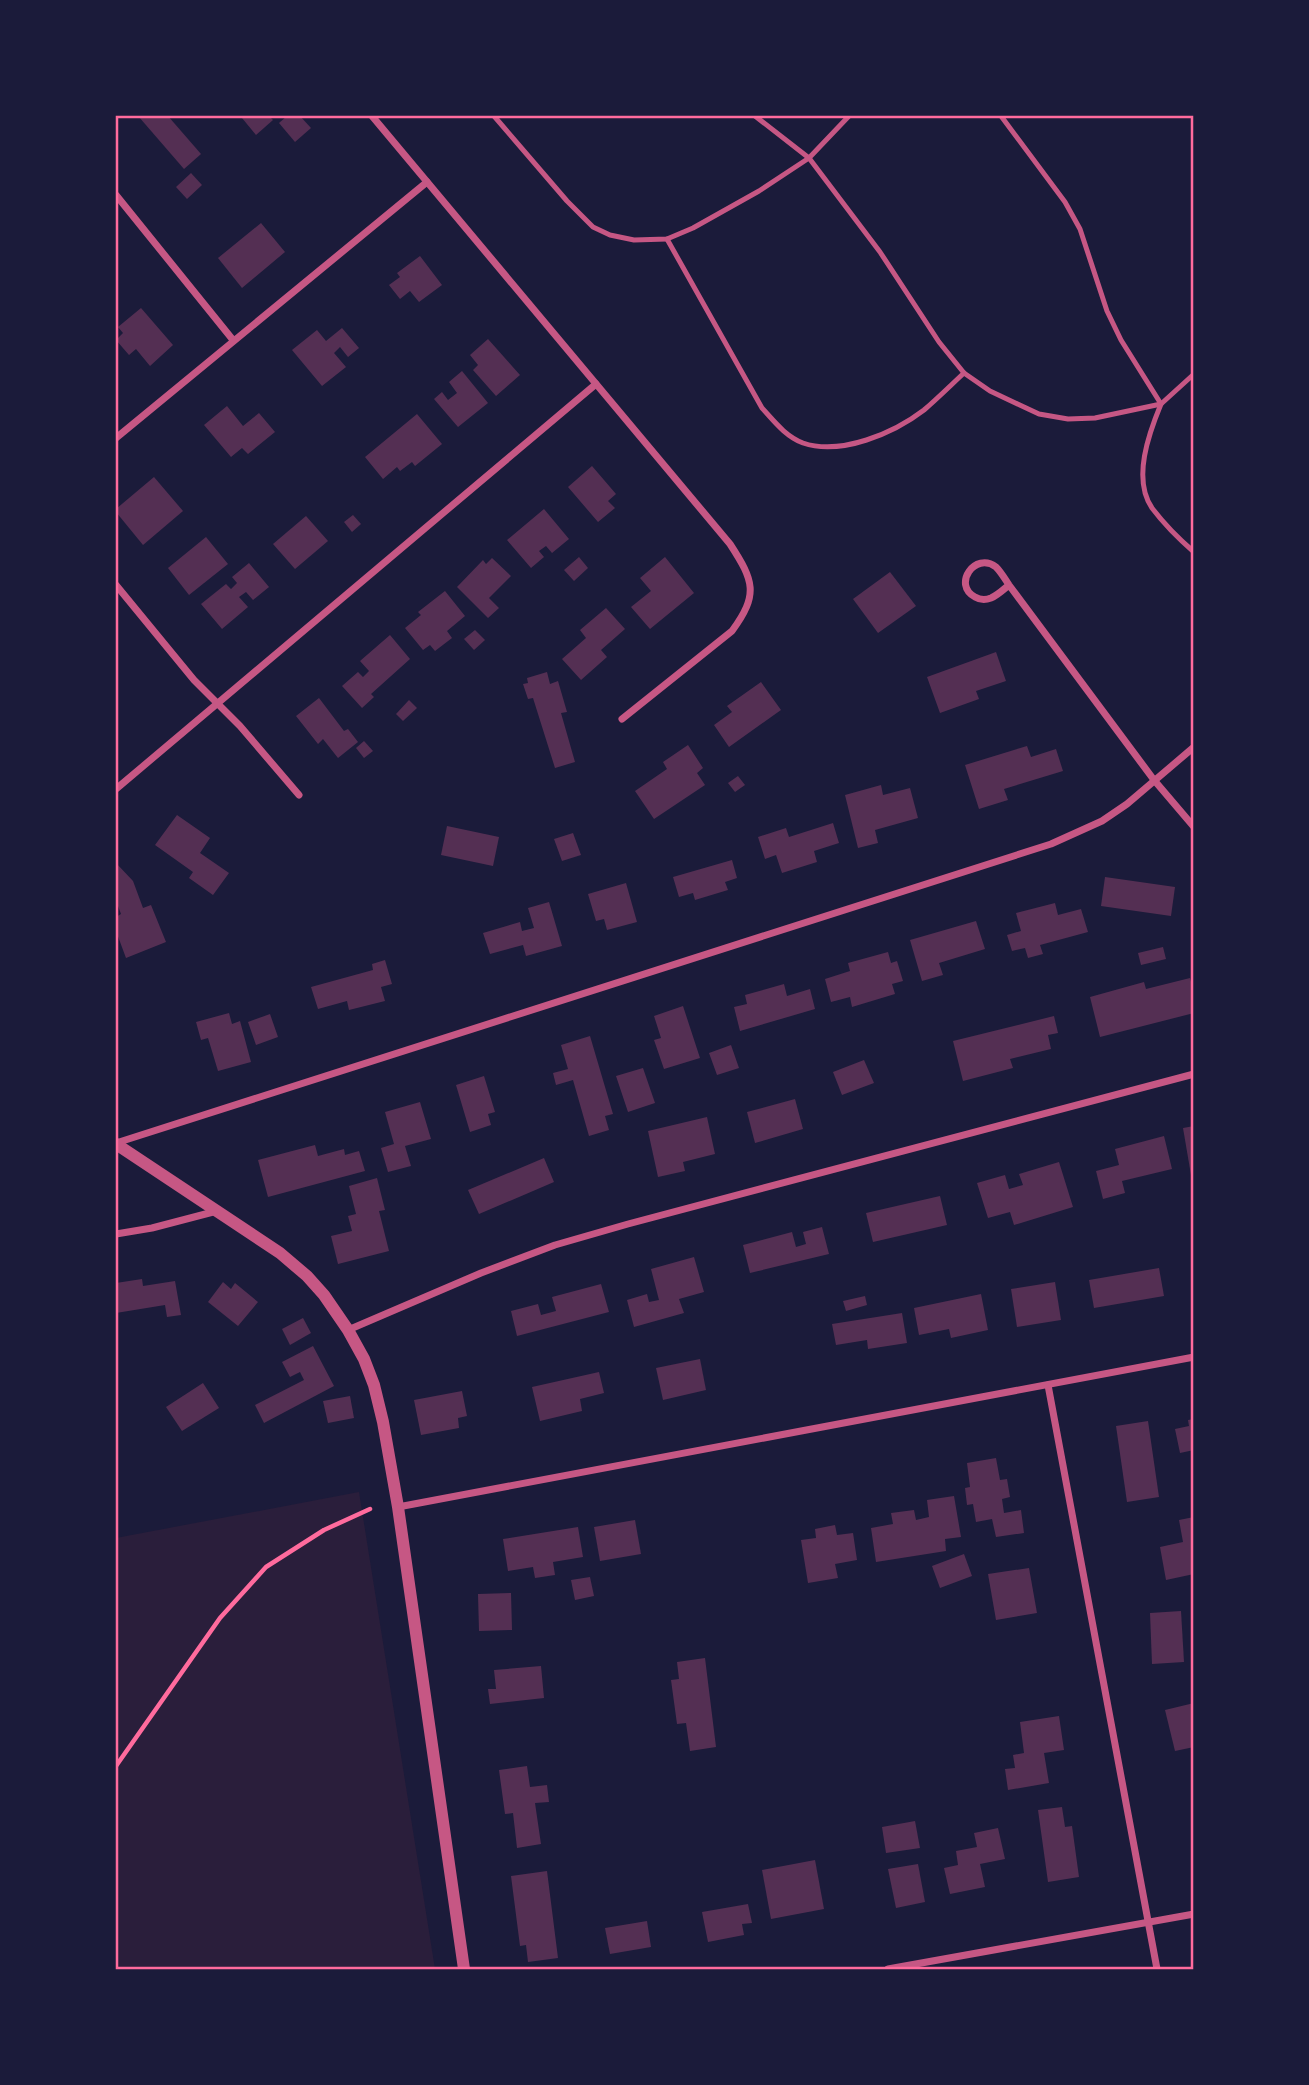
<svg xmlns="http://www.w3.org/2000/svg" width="1309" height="2085" font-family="'Work Sans',sans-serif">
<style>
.green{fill:#2a1e3b}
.building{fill:#542f53}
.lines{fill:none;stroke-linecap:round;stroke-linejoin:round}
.path{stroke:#ff6b9d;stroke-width:4.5}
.service{stroke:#c65784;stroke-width:5}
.minor{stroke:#c65784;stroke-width:7}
.tertiary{stroke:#c65784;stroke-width:12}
.neatline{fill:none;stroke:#ff6b9d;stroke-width:2.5}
</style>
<rect width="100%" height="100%" fill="#1b1b3a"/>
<polygon class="green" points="359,1492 435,1969 116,1969 116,1538"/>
<g class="building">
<polygon points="141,116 168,116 201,154 184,169 139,117"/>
<polygon points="244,116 269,116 273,120 256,135 242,118"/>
<polygon points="287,116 300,116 311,128 295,142 279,123"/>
<polygon points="191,173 202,185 187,199 176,187"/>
<polygon points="261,223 285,252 242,288 218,258"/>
<polygon points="420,256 442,285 419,302 410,291 400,299 389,285 400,277 397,273"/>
<polygon points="141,308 173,345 150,366 136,349 129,355 116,340 123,333 118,327"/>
<polygon points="342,328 359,348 348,357 340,347 334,353 346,367 322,386 292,350 317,330 326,341"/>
<polygon points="488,339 520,375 496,396 473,370 478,365 470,355"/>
<polygon points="462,371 488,403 458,427 434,399 442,392 448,400 457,393 449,382"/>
<polygon points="227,406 243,426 259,413 275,432 248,454 242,448 231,457 204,425"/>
<polygon points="417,414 442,444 415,466 412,462 400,471 397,467 383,479 365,457"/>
<polygon points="592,466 616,494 608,501 615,508 598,522 568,487"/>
<polygon points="154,477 183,511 143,545 116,512 116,509"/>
<polygon points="544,509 569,539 552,553 546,546 539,551 544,557 531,568 507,540"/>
<polygon points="353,515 361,524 352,532 344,522"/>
<polygon points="306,516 328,541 295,569 273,544"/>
<polygon points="206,537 228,564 189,595 168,568"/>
<polygon points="579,557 588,568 574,581 564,570"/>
<polygon points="665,557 694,593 650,629 631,607 651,591 640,578"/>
<polygon points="492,558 511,576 489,598 499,608 488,618 457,587 483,560 486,564"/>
<polygon points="249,563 269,587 253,600 246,592 239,597 248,607 222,629 201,604 226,584 231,589 237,583 232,577"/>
<polygon points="890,572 916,606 878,633 853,599"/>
<polygon points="445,591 465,616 447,631 452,638 435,651 430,645 423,650 405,628 421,615 418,612"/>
<polygon points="606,608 625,629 601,650 607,657 581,680 562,659 586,638 580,630"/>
<polygon points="475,630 485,640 474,650 464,639"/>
<polygon points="390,635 410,659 371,694 374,697 362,708 342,686 358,672 363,677 369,671 360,661"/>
<polygon points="996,652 1006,681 976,691 979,699 940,713 927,677"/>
<polygon points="547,672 550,684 558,681 567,712 561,713 575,762 555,768 533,698 528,699 523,684 528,683 527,678"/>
<polygon points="761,682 781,710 729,747 714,725 732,712 727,706"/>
<polygon points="319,698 344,731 348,729 358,742 338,758 323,739 318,744 296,716"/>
<polygon points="409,700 417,708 403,721 396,714"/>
<polygon points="364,741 373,751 364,758 356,748"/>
<polygon points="688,745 703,768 697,773 705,785 654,819 635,791 667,769 663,762"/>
<polygon points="1027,746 1031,757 1056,749 1063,771 1004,789 1008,800 979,809 965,765"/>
<polygon points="738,776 745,785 735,792 728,783"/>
<polygon points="881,785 883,795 910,788 918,818 875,830 878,843 858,848 845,795"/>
<polygon points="177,815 210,838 200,853 229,873 213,895 189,878 193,872 155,845"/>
<polygon points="833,823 839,843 814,851 817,862 782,873 776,855 765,859 758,837 786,828 789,837"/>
<polygon points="447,826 499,837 493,866 441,855"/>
<polygon points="573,833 581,855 562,861 554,839"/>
<polygon points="732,860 737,878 725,882 728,890 695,900 693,893 679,897 673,877"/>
<polygon points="116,863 133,881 143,908 151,905 166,942 126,958 116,931 116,917 121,914 118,906 116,909"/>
<polygon points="1105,877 1175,887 1171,916 1101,906"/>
<polygon points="626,883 637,922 607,930 604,919 596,921 588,894"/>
<polygon points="549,902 562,946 526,956 523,945 490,954 483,933 520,922 522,931 534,928 528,908"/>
<polygon points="1055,903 1058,915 1081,909 1088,932 1040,945 1043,954 1028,958 1025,948 1012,951 1007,935 1021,931 1016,913"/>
<polygon points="976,921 985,949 939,963 943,975 922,981 910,940"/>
<polygon points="1163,947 1166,959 1141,965 1138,953"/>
<polygon points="888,952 891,963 897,961 903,981 892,984 895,994 852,1007 850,997 831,1002 825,979 850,971 848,963"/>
<polygon points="385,960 392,984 381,987 385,1001 349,1010 347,1001 318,1009 311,987 373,970 372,964"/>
<polygon points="1190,978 1194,993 1194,1013 1100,1037 1090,997 1144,982 1146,989"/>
<polygon points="784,984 787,996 810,989 815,1009 740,1031 734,1007 747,1004 745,995"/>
<polygon points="683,1006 700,1058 664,1069 654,1040 661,1038 654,1016"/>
<polygon points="229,1013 232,1024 240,1021 251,1062 218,1071 208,1038 201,1040 196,1022"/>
<polygon points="270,1014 278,1037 256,1045 248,1022"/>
<polygon points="1054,1016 1058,1033 1048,1035 1051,1049 1010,1059 1013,1068 963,1081 953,1041"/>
<polygon points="590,1036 613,1114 605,1116 609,1130 589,1136 573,1080 556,1085 553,1073 568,1069 561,1045"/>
<polygon points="731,1045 739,1068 717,1075 709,1053"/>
<polygon points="864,1060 874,1083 842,1095 833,1072"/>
<polygon points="643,1068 655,1103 628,1112 616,1076"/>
<polygon points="484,1076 495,1112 488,1114 491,1125 470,1132 456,1085"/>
<polygon points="795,1099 803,1129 755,1143 747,1112"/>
<polygon points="420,1102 431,1139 405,1146 411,1166 388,1172 381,1148 394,1144 385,1112"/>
<polygon points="707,1117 715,1154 683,1162 685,1171 658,1177 648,1131"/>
<polygon points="1194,1126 1194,1174 1191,1175 1183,1128"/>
<polygon points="1164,1136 1172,1169 1122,1181 1125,1193 1103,1199 1096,1171 1119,1165 1115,1149"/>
<polygon points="315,1145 318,1156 344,1149 345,1155 359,1151 365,1171 268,1197 258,1160"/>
<polygon points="544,1158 554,1182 479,1214 468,1190"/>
<polygon points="1059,1162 1073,1207 1014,1225 1010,1212 988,1218 977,1183 1005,1175 1009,1189 1023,1185 1019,1174"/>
<polygon points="377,1178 385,1210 379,1211 389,1251 338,1264 331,1236 352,1231 348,1216 356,1214 349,1186"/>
<polygon points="940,1196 947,1225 873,1242 866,1213"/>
<polygon points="822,1227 829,1254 750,1273 743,1245 792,1232 796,1247 806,1244 803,1232"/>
<polygon points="694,1257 704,1292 679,1299 684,1313 634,1327 627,1300 647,1294 649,1302 659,1300 651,1269"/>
<polygon points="1159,1268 1164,1296 1094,1308 1089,1280"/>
<polygon points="142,1279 143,1286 175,1281 181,1315 167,1317 165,1305 116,1313 116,1283"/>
<polygon points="223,1282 231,1289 235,1283 258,1302 238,1326 208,1302"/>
<polygon points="1055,1282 1061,1320 1017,1327 1011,1289"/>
<polygon points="601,1284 609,1312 517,1336 511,1311 538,1304 541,1315 556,1311 552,1297"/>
<polygon points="981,1294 988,1330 951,1338 949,1329 919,1335 914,1308"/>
<polygon points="865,1296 867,1305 846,1311 843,1301"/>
<polygon points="902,1313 907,1343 868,1349 867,1340 836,1345 832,1324"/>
<polygon points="303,1318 311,1333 290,1345 282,1329"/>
<polygon points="313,1346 334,1386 264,1423 255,1405 304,1380 300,1372 290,1377 282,1362"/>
<polygon points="700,1359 706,1390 663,1400 656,1368"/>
<polygon points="599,1372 604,1393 580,1399 582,1411 540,1421 532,1387"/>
<polygon points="203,1383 219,1408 182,1431 166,1407"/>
<polygon points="462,1391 467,1416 458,1418 459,1428 421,1435 414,1400"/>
<polygon points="350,1396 354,1418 328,1423 323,1401"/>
<polygon points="1194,1419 1194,1450 1180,1453 1175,1429 1189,1426 1188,1420"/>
<polygon points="1148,1421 1159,1497 1127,1502 1116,1426"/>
<polygon points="996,1458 1000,1480 1007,1479 1010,1497 1002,1499 1004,1513 1021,1510 1024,1533 996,1537 992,1519 976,1522 973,1504 967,1505 965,1488 970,1487 967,1463"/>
<polygon points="954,1496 961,1537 945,1539 946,1551 876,1562 871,1528 893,1524 891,1513 914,1510 916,1520 929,1517 927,1500"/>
<polygon points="1194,1517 1194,1574 1166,1580 1160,1547 1183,1542 1179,1520"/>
<polygon points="635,1520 641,1554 600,1561 594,1527"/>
<polygon points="835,1525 837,1535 853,1533 857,1560 835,1564 838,1578 808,1583 801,1540 816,1538 815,1529"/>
<polygon points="578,1527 583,1557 553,1562 555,1575 535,1578 533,1567 508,1571 503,1539"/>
<polygon points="964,1554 972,1576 940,1588 932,1566"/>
<polygon points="1029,1568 1037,1613 996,1620 988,1574"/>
<polygon points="590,1577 594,1596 575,1600 571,1580"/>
<polygon points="511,1593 512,1630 479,1631 478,1594"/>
<polygon points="1181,1611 1184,1662 1152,1664 1150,1613"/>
<polygon points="705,1658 716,1747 690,1751 686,1723 677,1724 671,1680 679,1679 677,1662"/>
<polygon points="541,1666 544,1698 490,1704 488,1689 496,1689 494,1670"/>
<polygon points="1194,1703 1194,1747 1175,1751 1165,1710"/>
<polygon points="1059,1716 1064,1750 1044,1753 1049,1783 1008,1790 1005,1769 1015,1768 1013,1755 1024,1753 1020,1722"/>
<polygon points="527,1766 530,1787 547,1785 549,1802 535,1803 541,1844 517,1848 513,1813 505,1814 499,1770"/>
<polygon points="1062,1807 1065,1827 1072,1826 1079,1877 1048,1882 1038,1810"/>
<polygon points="915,1821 920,1848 886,1853 882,1827"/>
<polygon points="998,1828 1005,1859 980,1864 985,1887 950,1894 944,1868 958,1865 956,1851 977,1847 974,1833"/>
<polygon points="815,1860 824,1909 771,1919 762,1870"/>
<polygon points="918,1864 925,1902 896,1908 888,1869"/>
<polygon points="547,1871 558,1958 528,1962 526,1945 520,1946 511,1876"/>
<polygon points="748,1904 752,1923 742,1924 744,1935 708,1942 702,1912"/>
<polygon points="647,1921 651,1947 610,1954 605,1928"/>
</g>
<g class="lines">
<polyline class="path" points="116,1766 220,1618 266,1567 324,1530 370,1509"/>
<g class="service">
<polyline points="494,116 567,201 593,227 610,235 634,240 667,239 693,228 759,191 809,158 849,116"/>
<polyline points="755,116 809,158 880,252 939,342 964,373 990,391 1039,414 1068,419 1095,418 1161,404 1194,374"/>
<path d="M 1001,116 L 1065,202 L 1080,229 L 1107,311 L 1121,340 L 1161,404 C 1149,433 1132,479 1152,508 C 1164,524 1179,539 1194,552"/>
<path d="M 667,239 L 762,408 C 774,421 785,436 803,443 C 841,456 894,433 924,410 C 938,398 951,385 964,373"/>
</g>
<g class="minor">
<path d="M 372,116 L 730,544 C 754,581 759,594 732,631 L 622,719"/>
<polyline points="116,195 233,340"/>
<polyline points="116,438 427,182"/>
<polyline points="116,585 194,680 240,726 299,795"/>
<path d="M 1009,585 C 1004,589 998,595 991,598 C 986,600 980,600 975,597 C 952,585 975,551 996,567 C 1001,572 1005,579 1009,585 L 1154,780 L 1194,827"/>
<polyline points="116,789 596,384"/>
<polyline points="116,1143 1051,844 1102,821 1127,804 1194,747"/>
<polyline points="116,1234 152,1228 217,1211"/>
<polyline points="348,1330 481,1273 555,1245 628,1224 1194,1074"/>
<polyline points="1048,1385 1157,1969"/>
<polyline points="398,1507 1194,1357"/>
<polyline points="888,1969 1194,1914"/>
</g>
<polyline class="tertiary" points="116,1144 280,1253 307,1276 324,1295 348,1330 364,1359 374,1385 383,1422 398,1507 464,1969"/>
</g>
<rect width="1309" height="2085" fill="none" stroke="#1b1b3a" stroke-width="234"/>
<rect x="117" y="117" width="1075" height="1851" class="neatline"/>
</svg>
